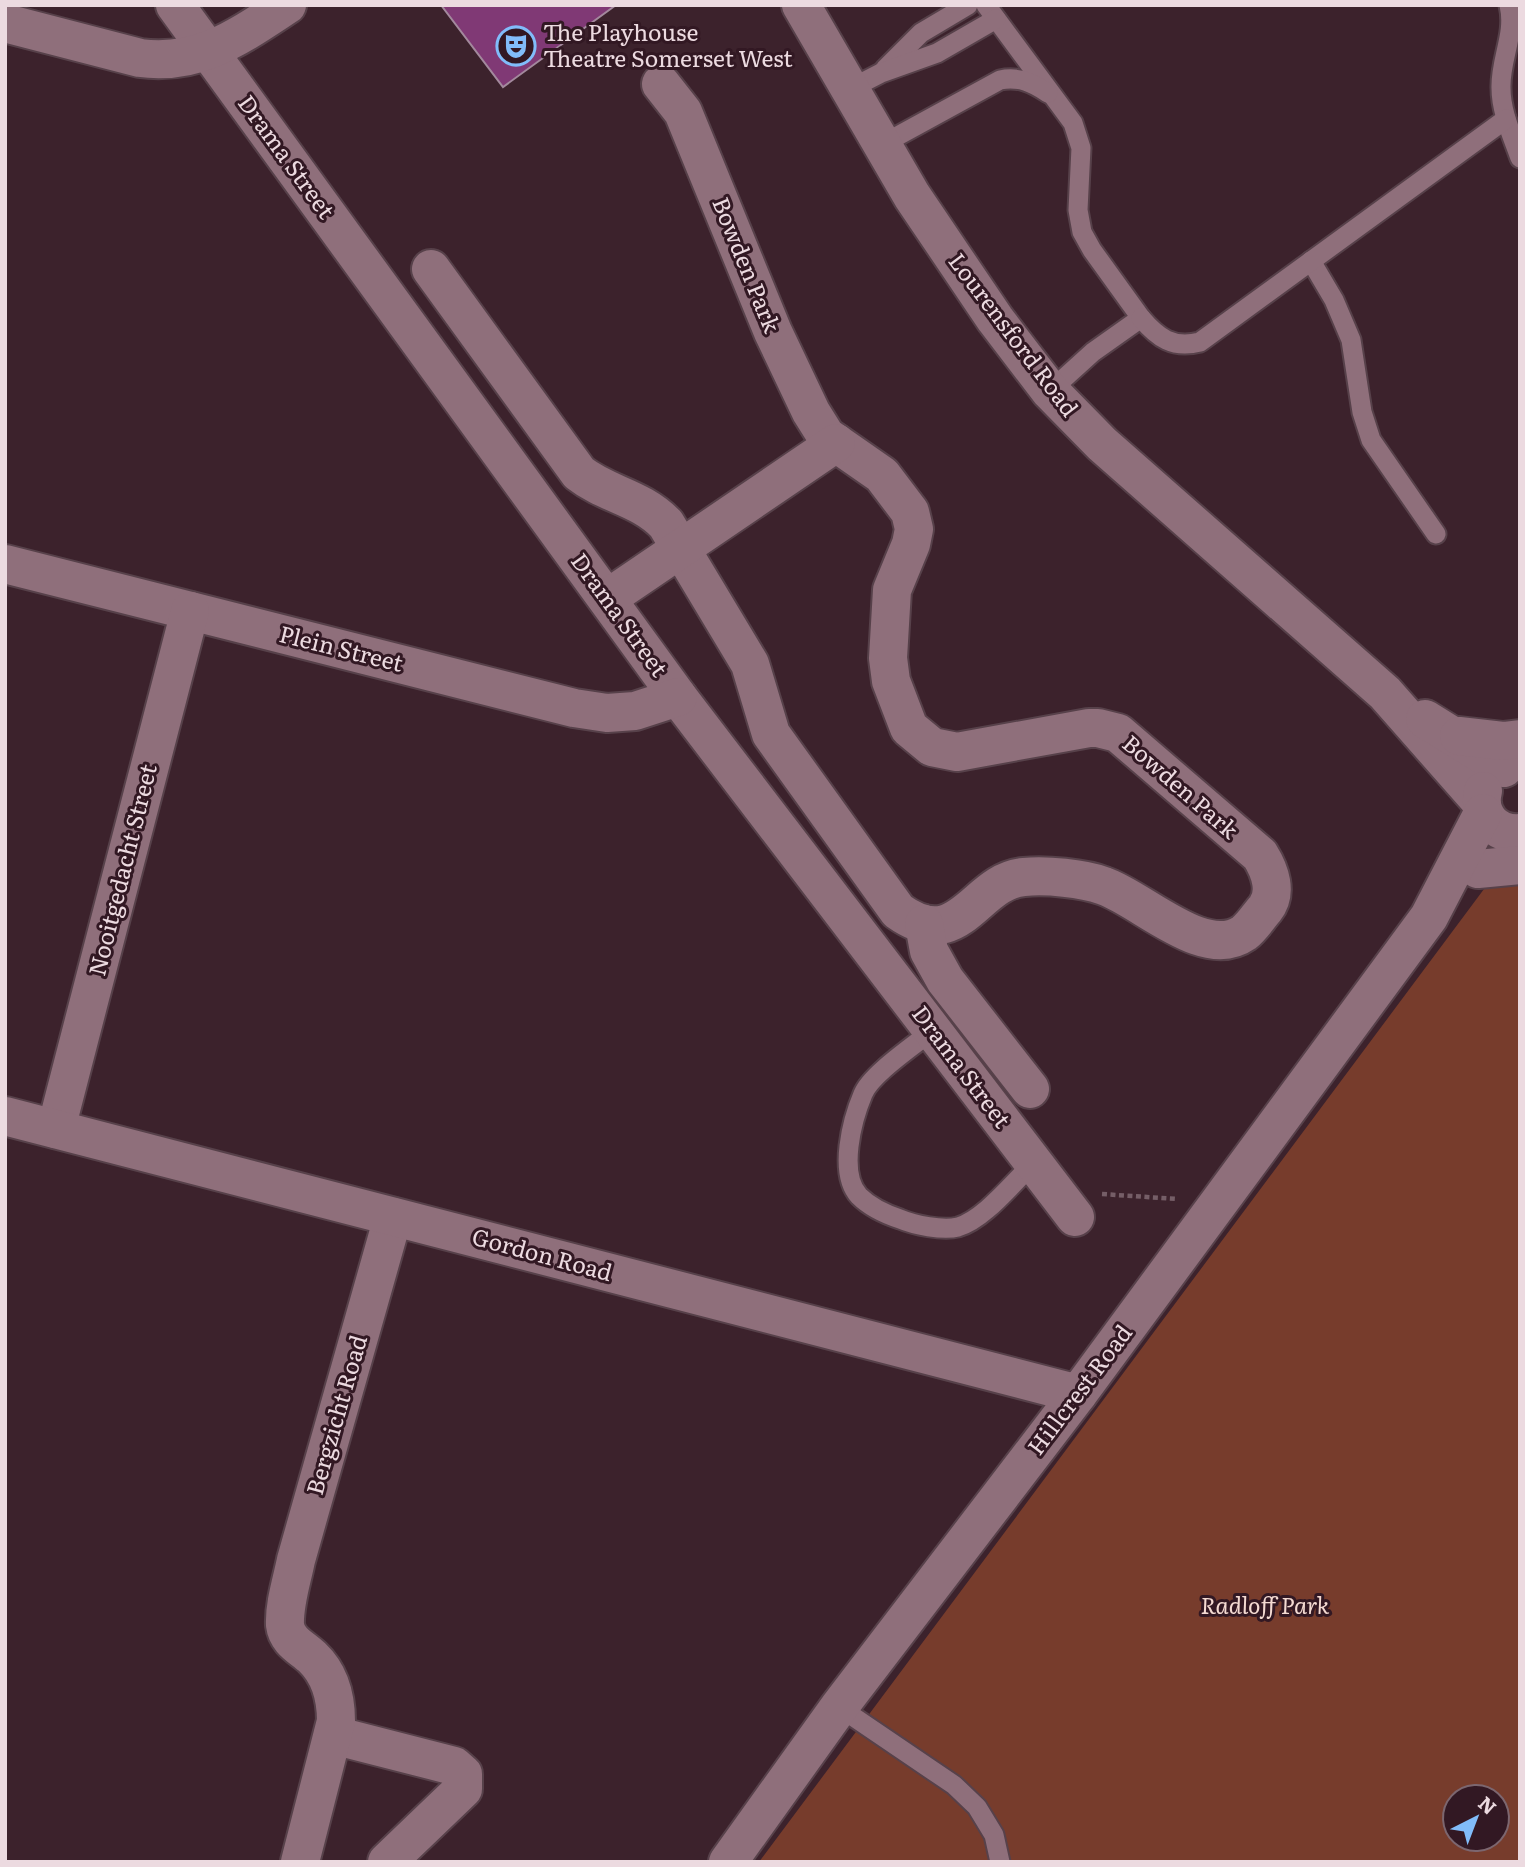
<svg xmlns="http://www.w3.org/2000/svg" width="1525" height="1867" font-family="Literata,serif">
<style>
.green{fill:#773c2c;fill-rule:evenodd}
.building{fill:#803975;stroke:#a3899d;stroke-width:2}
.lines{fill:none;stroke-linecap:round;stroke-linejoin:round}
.lane-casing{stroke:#57414a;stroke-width:23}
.street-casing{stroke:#57414a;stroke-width:42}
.secondary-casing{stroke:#57414a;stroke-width:42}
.path{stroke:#755e67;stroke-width:4.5;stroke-dasharray:5 3.5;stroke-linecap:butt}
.lane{stroke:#8f6f7b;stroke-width:19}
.street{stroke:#8f6f7b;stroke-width:38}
.secondary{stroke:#8f6f7b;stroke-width:38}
.labels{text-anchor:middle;stroke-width:6;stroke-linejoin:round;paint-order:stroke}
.poi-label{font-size:23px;fill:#ecdae0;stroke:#321823;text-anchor:start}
.street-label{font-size:23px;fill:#ecdae0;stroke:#321823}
.park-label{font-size:23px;font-style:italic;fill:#f4dad2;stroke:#321823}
</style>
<rect width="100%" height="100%" fill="#3c222c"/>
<path class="green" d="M 1520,875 L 1520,1862 L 759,1862 L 1487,885 ZM 1455,1797 L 1497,1797 L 1497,1839 L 1455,1839 Z"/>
<polygon class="building" points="441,5 616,5 503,87"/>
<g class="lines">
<g class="lane-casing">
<g id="lane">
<polyline points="986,5 1073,123 1081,148 1078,210 1082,232 1092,250 1141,318 1093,352 1050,391"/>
<path d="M 1509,5 C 1516,34 1500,59 1501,88 C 1501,112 1512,135 1520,158"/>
<polyline points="885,69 921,33 968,5"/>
<polyline points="850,89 881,73 937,53 996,19"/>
<path d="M 883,144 L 1000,80 C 1019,76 1033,83 1048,93"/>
<polyline points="1311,261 1334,300 1351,340 1362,412 1371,440 1436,534"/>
<path d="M 1141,318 C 1158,338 1173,349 1200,342 L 1506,119"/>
<path d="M 933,1030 C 915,1045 871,1074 863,1094 C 852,1120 838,1173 859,1196 C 871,1208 885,1214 900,1219 C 914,1225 943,1231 958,1227 C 985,1219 1013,1182 1034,1163"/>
<polyline points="839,1707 954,1785 977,1807 994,1835 1000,1862"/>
</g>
</g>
<g class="street-casing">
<g id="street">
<polyline points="175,5 678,697 1075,1217"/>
<path d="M 5,23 L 140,58 C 199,66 240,36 287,5"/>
<path d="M 431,269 L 579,473 C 607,495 640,497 666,524 L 750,664 L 771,734 L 898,911 C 961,956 974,881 1024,877 C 1046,875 1083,878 1104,886 C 1142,899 1204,961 1244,933 C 1252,927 1258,917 1265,909 C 1278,893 1270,871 1260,855 L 1118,733 L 1098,728 L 1089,728 L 957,752 L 932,747 L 909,728 L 891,681 L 888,658 L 892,590 L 911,544 L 914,529 L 910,512 L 882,475 L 826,436 L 811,412 L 773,332 L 683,112 L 661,84"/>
<polyline points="5,564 574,708 607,713 635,711 678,697"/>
<polyline points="608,598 836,443"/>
<polyline points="924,924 929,951 945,980 1030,1089"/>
<polyline points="56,1129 190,611"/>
<polyline points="333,1735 454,1766 463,1774 463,1789 387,1862"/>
<path d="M 300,1862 L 336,1721 C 336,1696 330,1674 312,1657 C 301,1647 287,1641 285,1625 C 284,1604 292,1580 296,1560 L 393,1217"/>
<polyline points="728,1862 839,1707 1078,1394"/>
</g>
</g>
<g class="secondary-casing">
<g id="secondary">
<polyline points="801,5 912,196 995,319 1050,391 1102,444 1385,693 1480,801"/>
<polyline points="1425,719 1504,768"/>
<polyline points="1459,736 1503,741 1520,739"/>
<path d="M 1483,791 C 1477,815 1495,835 1520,833"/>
<polyline points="1478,869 1520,865"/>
<polyline points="5,1116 1078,1394 1429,917 1483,813"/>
</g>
</g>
<polyline class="path" points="1102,1194 1177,1199"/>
<use href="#lane" class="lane"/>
<use href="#street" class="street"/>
<use href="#secondary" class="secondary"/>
</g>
<defs>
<g id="theatre-ring" transform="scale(2.0125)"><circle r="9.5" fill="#321823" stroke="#81bcfa" stroke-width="1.5"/><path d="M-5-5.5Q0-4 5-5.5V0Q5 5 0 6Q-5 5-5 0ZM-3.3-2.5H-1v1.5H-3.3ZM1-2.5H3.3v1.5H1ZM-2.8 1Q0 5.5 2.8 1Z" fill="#81bcfa"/></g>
</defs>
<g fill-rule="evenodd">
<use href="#theatre-ring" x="516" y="46"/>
</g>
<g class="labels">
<g class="poi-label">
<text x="543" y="41">The Playhouse<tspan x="543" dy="26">Theatre Somerset West</tspan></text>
</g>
<g class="street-label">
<text transform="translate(286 157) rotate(54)" y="8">Drama Street</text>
<text transform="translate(746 265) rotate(68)" y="8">Bowden Park</text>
<text transform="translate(1013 335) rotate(53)" y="8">Lourensford Road</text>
<text transform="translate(619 615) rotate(54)" y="8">Drama Street</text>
<text transform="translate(341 649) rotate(14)" y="8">Plein Street</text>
<text transform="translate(1180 787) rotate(41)" y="8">Bowden Park</text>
<text transform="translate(123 870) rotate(-76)" y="8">Nooitgedacht Street</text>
<text transform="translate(961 1067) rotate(53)" y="8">Drama Street</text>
<text transform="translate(542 1255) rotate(15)" y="8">Gordon Road</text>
<text transform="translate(1080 1390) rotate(-53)" y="8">Hillcrest Road</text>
<text transform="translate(337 1415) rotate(-74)" y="8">Bergzicht Road</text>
</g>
<g class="park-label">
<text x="1265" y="1614">Radloff Park</text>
</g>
</g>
<rect width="1525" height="1867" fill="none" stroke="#ecdae0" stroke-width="14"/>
<g transform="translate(1476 1818) rotate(42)"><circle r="33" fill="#321823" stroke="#7c666f" stroke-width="2"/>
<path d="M0-5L12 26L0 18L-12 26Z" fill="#81bcfa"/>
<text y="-10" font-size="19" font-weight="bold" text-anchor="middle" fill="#ecdae0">N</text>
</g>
</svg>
